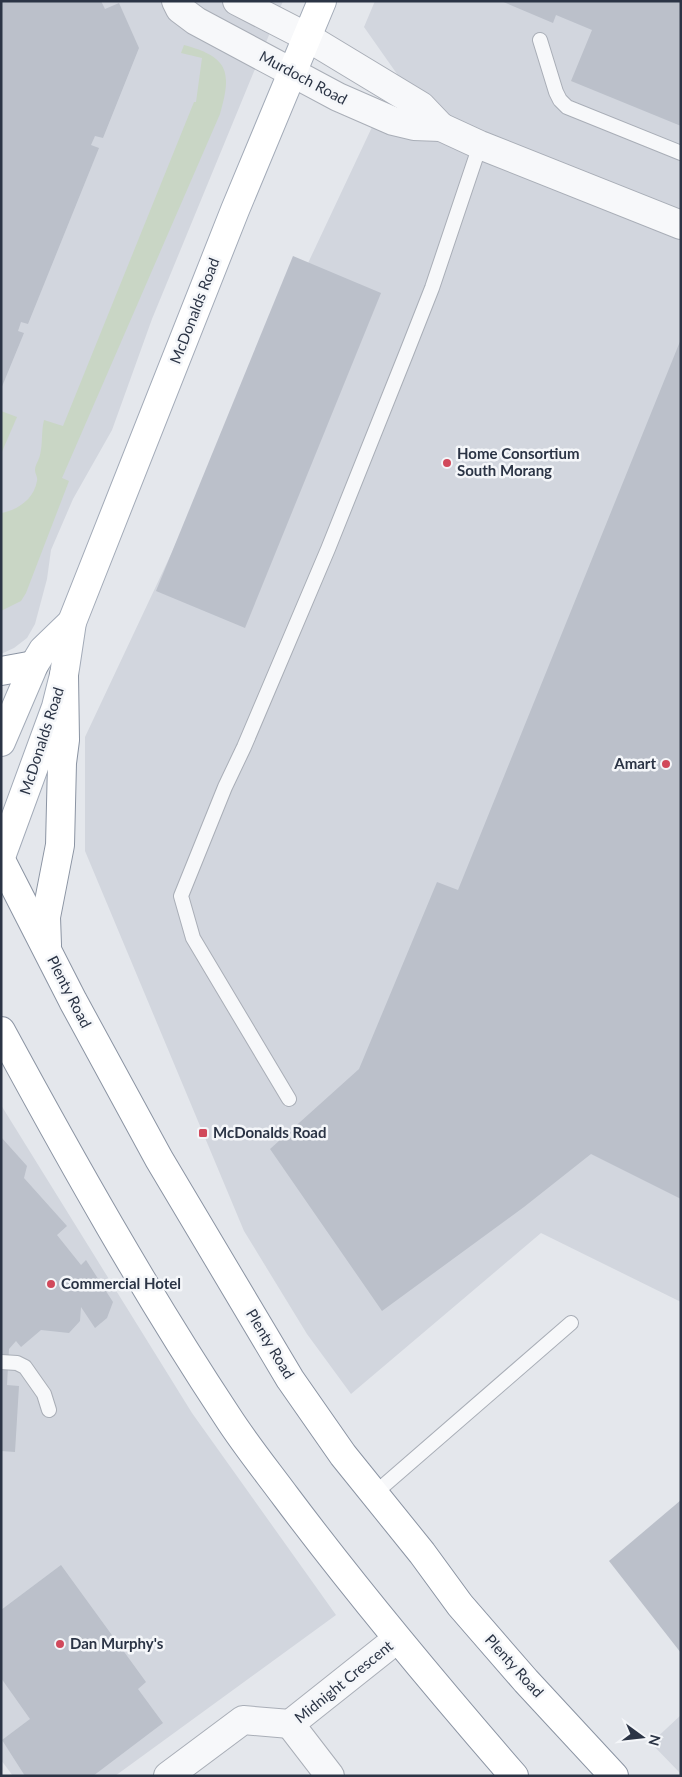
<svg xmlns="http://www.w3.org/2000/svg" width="682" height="1777" font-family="Lato,sans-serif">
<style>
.built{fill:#d2d6de}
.green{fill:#c9d6c5}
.building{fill:#bbc0ca}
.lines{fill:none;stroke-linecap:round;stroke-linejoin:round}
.service-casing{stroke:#a9aeb7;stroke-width:16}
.minor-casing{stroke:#a9aeb7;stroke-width:30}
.primary-casing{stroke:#a3abb8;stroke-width:30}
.trunk-casing{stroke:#8b94a3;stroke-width:30}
.service{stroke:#f7f8fa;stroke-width:14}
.minor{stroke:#f7f8fa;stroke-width:28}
.primary{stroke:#fff;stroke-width:28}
.trunk{stroke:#fff;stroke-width:28}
.poi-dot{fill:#d1495b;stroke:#f4f6f9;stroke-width:2}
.labels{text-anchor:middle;stroke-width:5;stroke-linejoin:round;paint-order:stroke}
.street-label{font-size:15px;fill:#2b3445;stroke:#f4f6f9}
.poi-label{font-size:15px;font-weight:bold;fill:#2b3445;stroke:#f4f6f9;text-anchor:start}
</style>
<rect width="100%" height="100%" fill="#e4e7ec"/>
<g class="built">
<polygon points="1,1 283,1 152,319 112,430 73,499 51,550 47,579 35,624 27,638 14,648 1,654"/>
<polygon points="375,1 681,1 681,1302 541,1233 351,1394 307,1334 244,1231 85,851 85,737 397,74 364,27"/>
<polygon points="1,1105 192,1413 336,1615 115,1776 13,1776 1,1760"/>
<polygon points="681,1715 681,1774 651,1743"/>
</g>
<g class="green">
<path d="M 184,45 C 229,57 232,72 220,114 L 62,478 L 69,481 L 26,593 L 21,601 L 1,611 L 1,513 C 18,510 34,499 37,481 C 38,477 35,474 35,470 C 35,465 39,460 40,455 C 43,443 41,432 44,420 L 63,426 L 194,102 L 196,102 L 202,58 L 181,53 Z"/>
<polygon points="1,411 17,417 1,454"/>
</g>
<g class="building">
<polygon points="1,1 101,1 105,9 119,3 139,48 103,138 95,136 91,145 99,148 28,324 21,322 18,331 24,333 1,389"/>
<polygon points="501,1 681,1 681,126 571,81 592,30 556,15 553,23"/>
<polygon points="293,256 381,293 245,628 156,591"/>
<polygon points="681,339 681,1199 591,1154 524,1207 382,1311 270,1149 359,1069 437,882 458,890"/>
<polygon points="1,1137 27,1166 24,1178 67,1226 57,1235 81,1265 86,1260 113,1302 107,1318 95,1328 81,1307 80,1321 69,1333 41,1330 21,1347 16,1341 9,1349 7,1385 19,1386 15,1452 1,1451"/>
<polygon points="681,1500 681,1653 609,1561"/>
<polygon points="61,1565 146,1682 138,1689 163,1723 93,1776 25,1776 2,1740 30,1719 1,1678 1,1610"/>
</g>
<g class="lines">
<g class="service-casing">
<g id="service">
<polyline points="540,40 556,92 560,100 567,107 681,153"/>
<polyline points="289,1099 193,938 181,896 225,787 244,747 328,549 406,354 432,288 480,145"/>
<polyline points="1,1362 17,1363 25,1367 44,1394 49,1410"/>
<polyline points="374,1494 571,1323"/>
</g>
</g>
<g class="minor-casing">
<g id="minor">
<polyline points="176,1 180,9 196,21 338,97 393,121 414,126 441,127 480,145 681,225"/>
<polyline points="237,1 307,37 421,106 441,127"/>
<polyline points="290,1724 330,1776"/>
<polyline points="168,1776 243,1720 290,1724 397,1639"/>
</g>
</g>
<g class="primary-casing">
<g id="primary">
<polyline points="1,742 34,665 43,650 72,622"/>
<polyline points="1,857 56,707 64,675 72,622 235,210 322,1"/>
</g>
</g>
<g class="trunk-casing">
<g id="trunk">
<polyline points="1,671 34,665"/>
<polyline points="1,860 73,1001 159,1159 290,1379 343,1455 422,1553 460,1605 526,1681 614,1776"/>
<polyline points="47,945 46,917 60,845 62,763 65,740 64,675"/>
<path d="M 1,1031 C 72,1162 145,1292 227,1416 C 245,1444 266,1470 286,1497 C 358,1593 435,1685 514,1776"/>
</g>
</g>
<use href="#service" class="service"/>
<use href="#minor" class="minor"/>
<use href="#primary" class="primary"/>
<use href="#trunk" class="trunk"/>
</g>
<g class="poi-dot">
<circle cx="447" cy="463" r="5"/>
<circle cx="666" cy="764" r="5"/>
<rect x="198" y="1128" width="10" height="10" rx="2.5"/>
<circle cx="51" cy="1284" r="5"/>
<circle cx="60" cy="1644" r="5"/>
</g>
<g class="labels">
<g class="street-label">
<text transform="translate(303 78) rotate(28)" y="5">Murdoch Road</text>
<text transform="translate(195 311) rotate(-69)" y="5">McDonalds Road</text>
<text transform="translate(42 741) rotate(-72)" y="5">McDonalds Road</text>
<text transform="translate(69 992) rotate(63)" y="5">Plenty Road</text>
<text transform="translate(270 1344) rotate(59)" y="5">Plenty Road</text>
<text transform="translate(514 1666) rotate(48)" y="5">Plenty Road</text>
<text transform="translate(344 1682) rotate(-39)" y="5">Midnight Crescent</text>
</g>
<g class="poi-label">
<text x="457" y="459">Home Consortium<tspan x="457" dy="17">South Morang</tspan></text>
<text x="656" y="769" text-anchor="end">Amart</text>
<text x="213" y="1138">McDonalds Road</text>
<text x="61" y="1289">Commercial Hotel</text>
<text x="70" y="1649">Dan Murphy's</text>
</g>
</g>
<rect width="682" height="1777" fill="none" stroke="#2b3445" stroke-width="5"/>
<g transform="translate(642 1737) rotate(105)" stroke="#f4f6f9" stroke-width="4" paint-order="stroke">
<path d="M0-4L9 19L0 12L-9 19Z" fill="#2b3445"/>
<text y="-8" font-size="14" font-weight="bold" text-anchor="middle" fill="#2b3445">N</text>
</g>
</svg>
